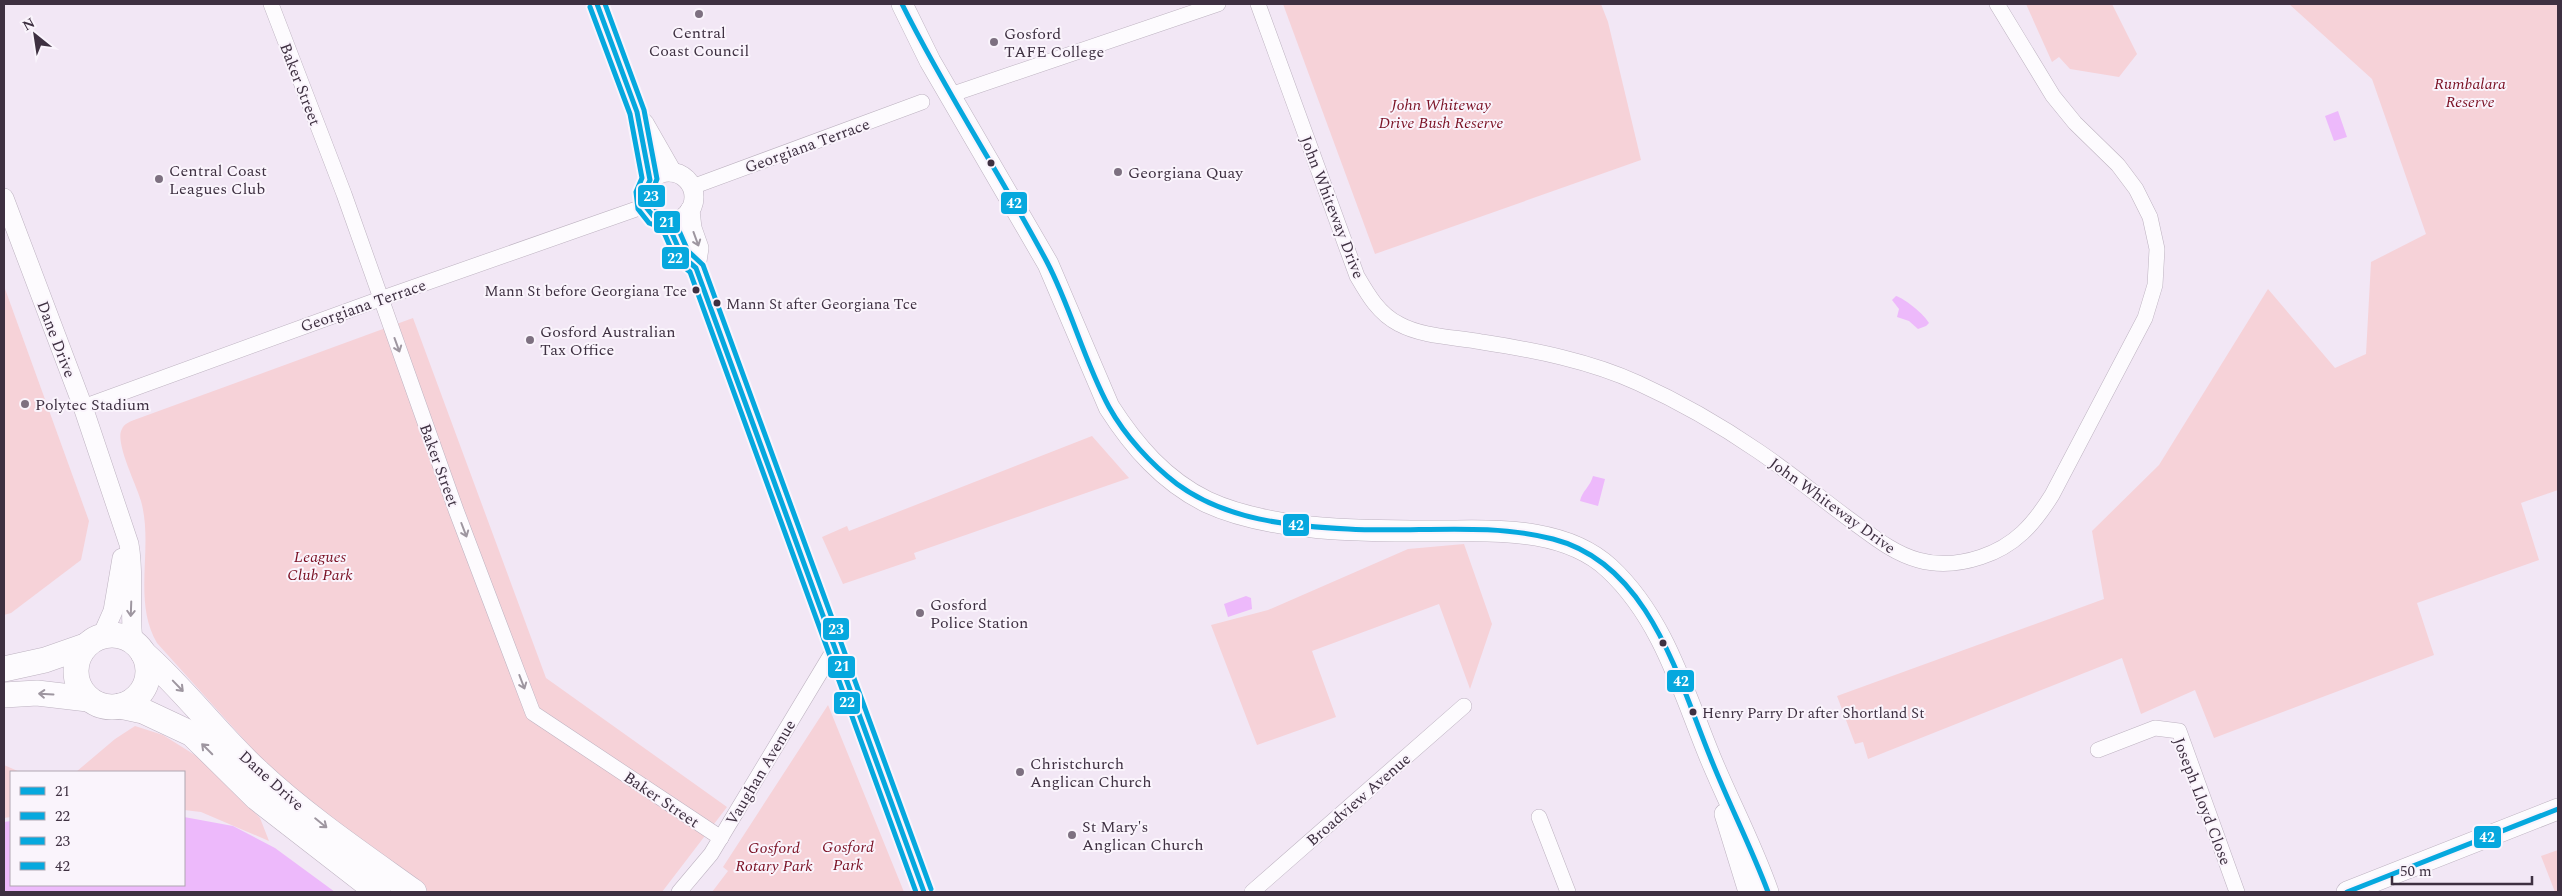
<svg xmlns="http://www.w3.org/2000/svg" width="2562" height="896" font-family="Spectral,serif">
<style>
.green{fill:#f6d2d8}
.water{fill:#edb9fb}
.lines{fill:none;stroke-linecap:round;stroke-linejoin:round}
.minor-casing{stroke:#bdb2c0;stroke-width:16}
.tertiary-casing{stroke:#bdb2c0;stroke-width:20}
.secondary-casing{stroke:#bdb2c0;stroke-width:22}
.trunk-casing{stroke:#bdb2c0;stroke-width:26}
.minor{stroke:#fdfbfe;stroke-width:15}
.tertiary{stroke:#fdfbfe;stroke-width:19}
.secondary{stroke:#fdfbfe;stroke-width:21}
.trunk{stroke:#fdfbfe;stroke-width:25}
.bus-1-casing{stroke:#faf4fc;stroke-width:9}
.bus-2-casing{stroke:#faf4fc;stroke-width:9}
.bus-3-casing{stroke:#faf4fc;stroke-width:9}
.bus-4-casing{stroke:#faf4fc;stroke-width:9}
.bus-1{stroke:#06a8de;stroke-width:5}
.bus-2{stroke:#06a8de;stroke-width:5}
.bus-3{stroke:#06a8de;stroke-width:5}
.bus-4{stroke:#06a8de;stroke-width:5}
.oneway{stroke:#9e96a0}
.poi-dot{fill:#7d7080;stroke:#faf4fc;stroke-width:2}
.bus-dot{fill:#3e3041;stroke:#faf4fc;stroke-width:2}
.labels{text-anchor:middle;stroke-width:4;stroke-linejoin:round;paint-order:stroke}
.bus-label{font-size:15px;fill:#3e3041;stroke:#faf4fc;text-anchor:start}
.poi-label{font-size:16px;fill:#3e3041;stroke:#faf4fc;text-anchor:start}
.park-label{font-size:16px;font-style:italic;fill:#7a1023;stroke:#faf4fc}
.street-label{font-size:16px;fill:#3e3041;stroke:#faf4fc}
.line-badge{stroke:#faf4fc;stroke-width:2}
.badge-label{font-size:14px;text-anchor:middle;font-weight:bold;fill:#fff}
</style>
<rect width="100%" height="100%" fill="#f2e7f5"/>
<g class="green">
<polygon points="1283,4 1601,4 1608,22 1641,160 1375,254"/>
<polygon points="2026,4 2112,4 2137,54 2119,77 2070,69 2059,57 2052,62"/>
<polygon points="2289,4 2558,4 2558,490 2521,503 2539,560 2417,603 2434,655 2214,738 2195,690 2141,714 2122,658 1868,759 1863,742 1855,744 1837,696 2104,599 2092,531 2159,465 2268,289 2335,368 2366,354 2371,262 2426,234 2372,79"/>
<polygon points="4,286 89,521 81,560 11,613 4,615"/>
<path d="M 413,318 L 546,678 L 727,807 L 662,892 L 428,892 L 322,815 L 265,763 L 157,643 C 132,600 154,548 141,501 C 137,486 114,441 122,429 C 124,424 129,422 134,420 Z"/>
<polygon points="1092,436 1129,478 914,553 916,559 843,584 822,537 847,526 849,531"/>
<polygon points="1464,544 1492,624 1470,689 1439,604 1312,651 1336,717 1257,745 1211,625 1268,610 1408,549"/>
<polygon points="828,705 904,892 712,892 728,871 723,867"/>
<polygon points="135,726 163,735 206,762 260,818 269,841 201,812 184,810 184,772 76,772 115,739"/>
<polygon points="4,765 20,772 11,772 11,817 4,818"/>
<polygon points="2558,850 2558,892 2555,892 2541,856"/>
</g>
<g class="water">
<polygon points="2338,111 2347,137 2334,141 2325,116"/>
<path d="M 1896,296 C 1904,298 1925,315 1929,323 L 1926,326 L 1918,329 L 1909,321 L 1897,317 L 1899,309 L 1892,300 Z"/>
<path d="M 1593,476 L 1605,479 L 1598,506 L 1580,501 C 1582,491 1590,487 1593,476 Z"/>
<polygon points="1246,596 1251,598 1252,609 1228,617 1224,604"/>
<polygon points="184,817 233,826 275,848 335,892 4,892 4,822 11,821 11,885 184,885"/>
</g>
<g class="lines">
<g class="minor-casing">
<g id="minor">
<polyline points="271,4 344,194 456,510 533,713 721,838"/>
<path d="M 1258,4 L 1357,276 C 1368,295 1379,314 1399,324 C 1423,337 1455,337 1482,342 C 1534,350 1590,361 1638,383 C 1680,402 1720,425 1758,451 C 1789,472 1818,496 1849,519 C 1870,534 1892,553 1918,560 C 1939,566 1960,564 1981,557 C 2015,546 2034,524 2052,495 L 2145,318 L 2155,285 L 2157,249 L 2150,217 L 2136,189 L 2118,165 L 2075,123 L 2053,96 L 1997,4"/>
<polyline points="950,95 1218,4"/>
<polyline points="692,187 922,102"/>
<polyline points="83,407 380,299 645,206"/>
<polyline points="2098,750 2155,728 2179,731 2237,892"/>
<polyline points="1539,817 1568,892"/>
<polyline points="679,892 711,854 835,648"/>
<polyline points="1252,892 1464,706"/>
</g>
</g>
<g class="tertiary-casing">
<g id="tertiary">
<polyline points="597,4 637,112 650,180"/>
<polyline points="644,123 672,172"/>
<circle cx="669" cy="197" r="25"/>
<path d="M 4,198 L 83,407 L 129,544 C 135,576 129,609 133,641"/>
<polyline points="690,210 692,228 699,248 696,268 924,892"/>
<polyline points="667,222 682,256 696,268"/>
<polyline points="102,636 113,611 122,558"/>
</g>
</g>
<g class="secondary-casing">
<g id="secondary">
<path d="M 902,4 L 930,61 L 1048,264 L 1109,407 C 1134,446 1164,481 1207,502 C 1276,534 1380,531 1456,531 C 1507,530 1569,531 1609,568 C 1663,618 1683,691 1710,757 C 1729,803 1752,846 1768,892"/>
<polyline points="1725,814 1749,892"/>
<polyline points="2347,892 2558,809"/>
</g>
</g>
<g class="trunk-casing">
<g id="trunk">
<circle cx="112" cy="671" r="36"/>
<path d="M 143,653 C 184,689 217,734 257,771 C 305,816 361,854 414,892"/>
<polyline points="4,669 45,660 85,646"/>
<polyline points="4,695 37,693 88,699"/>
<polyline points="120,706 143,711 192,734 257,798 378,892"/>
</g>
</g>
<use href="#minor" class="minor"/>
<use href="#tertiary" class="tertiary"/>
<use href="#secondary" class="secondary"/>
<use href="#trunk" class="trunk"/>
<g class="bus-1-casing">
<polyline id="bus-1" points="597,4 637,112 650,180 644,193 645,206 654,217 667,222 682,256 696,268 924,892"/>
</g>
<g class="bus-2-casing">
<polyline id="bus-2" points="590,7 630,114 642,178 636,192 638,209 649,223 662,228 676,260 690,272 916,892"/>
</g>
<g class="bus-3-casing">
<polyline id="bus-3" points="605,4 644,110 657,179 651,194 652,203 658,211 673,217 688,251 703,265 931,889"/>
</g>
<g class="bus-4-casing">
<g id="bus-4">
<path d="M 902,4 C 946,93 1001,175 1047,262 C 1071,308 1084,361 1109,407 C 1125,436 1151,464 1177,484 C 1226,520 1289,526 1348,529 C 1414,533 1489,522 1553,539 C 1650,564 1678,679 1711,759 C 1729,804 1751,847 1768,892"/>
<polyline points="2347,892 2558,809"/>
</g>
</g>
<use href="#bus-1" class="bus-1"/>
<use href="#bus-2" class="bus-2"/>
<use href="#bus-3" class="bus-3"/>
<use href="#bus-4" class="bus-4"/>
</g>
<defs><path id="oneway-shaft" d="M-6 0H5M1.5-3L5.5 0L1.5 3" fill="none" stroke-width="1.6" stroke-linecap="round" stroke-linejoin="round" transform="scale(1.25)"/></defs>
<g class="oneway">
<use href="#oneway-shaft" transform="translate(696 239) rotate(70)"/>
<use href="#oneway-shaft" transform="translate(397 345) rotate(70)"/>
<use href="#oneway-shaft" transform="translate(464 530) rotate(69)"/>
<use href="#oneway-shaft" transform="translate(131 609) rotate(92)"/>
<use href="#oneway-shaft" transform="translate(522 682) rotate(69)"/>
<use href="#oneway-shaft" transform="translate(178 686) rotate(46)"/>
<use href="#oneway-shaft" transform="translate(46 694) rotate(-177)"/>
<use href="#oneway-shaft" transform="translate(207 749) rotate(-135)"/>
<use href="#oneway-shaft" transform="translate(321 823) rotate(39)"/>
</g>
<g class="poi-dot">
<circle cx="699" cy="14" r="5"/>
<circle cx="994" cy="42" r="5"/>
<circle cx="1118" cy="172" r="5"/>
<circle cx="159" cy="179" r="5"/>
<circle cx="530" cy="340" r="5"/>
<circle cx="25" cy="404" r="5"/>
<circle cx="920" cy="613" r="5"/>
<circle cx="1020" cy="772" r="5"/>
<circle cx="1072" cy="835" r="5"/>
</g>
<g class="bus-dot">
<circle cx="991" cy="163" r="4.5"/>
<circle cx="696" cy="290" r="4.5"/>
<circle cx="717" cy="303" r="4.5"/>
<circle cx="1663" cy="643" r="4.5"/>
<circle cx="1693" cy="712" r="4.5"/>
</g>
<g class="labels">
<g class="bus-label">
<text x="687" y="296" text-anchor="end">Mann St before Georgiana Tce</text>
<text x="726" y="309">Mann St after Georgiana Tce</text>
<text x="1702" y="718">Henry Parry Dr after Shortland St</text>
</g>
<g class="poi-label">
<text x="699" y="38" text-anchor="middle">Central<tspan x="699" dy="18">Coast Council</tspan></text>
<text x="1004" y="39">Gosford<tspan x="1004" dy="18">TAFE College</tspan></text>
<text x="169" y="176">Central Coast<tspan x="169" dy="18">Leagues Club</tspan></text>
<text x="1128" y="178">Georgiana Quay</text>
<text x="540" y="337">Gosford Australian<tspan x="540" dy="18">Tax Office</tspan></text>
<text x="35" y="410">Polytec Stadium</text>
<text x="930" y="610">Gosford<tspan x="930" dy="18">Police Station</tspan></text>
<text x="1030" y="769">Christchurch<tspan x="1030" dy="18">Anglican Church</tspan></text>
<text x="1082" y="832">St Mary's<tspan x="1082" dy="18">Anglican Church</tspan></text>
</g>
<g class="park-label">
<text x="2470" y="89">Rumbalara<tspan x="2470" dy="18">Reserve</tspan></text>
<text x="1441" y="110">John Whiteway<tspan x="1441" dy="18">Drive Bush Reserve</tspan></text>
<text x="320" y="562">Leagues<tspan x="320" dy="18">Club Park</tspan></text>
<text x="848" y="852">Gosford<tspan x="848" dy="18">Park</tspan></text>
<text x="774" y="853">Gosford<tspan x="774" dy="18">Rotary Park</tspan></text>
</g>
<g class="street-label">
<text transform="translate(301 84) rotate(69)" y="6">Baker Street</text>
<text transform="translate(807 145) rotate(-20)" y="6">Georgiana Terrace</text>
<text transform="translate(1333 207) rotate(69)" y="6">John Whiteway Drive</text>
<text transform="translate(363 305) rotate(-19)" y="6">Georgiana Terrace</text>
<text transform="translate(57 339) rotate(69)" y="6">Dane Drive</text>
<text transform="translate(440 465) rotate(70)" y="6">Baker Street</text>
<text transform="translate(1833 505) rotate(36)" y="6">John Whiteway Drive</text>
<text transform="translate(760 772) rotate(-59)" y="6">Vaughan Avenue</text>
<text transform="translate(272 780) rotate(42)" y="6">Dane Drive</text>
<text transform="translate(662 799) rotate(34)" y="6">Baker Street</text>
<text transform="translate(1358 799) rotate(-41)" y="6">Broadview Avenue</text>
<text transform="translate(2203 801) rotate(69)" y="6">Joseph Lloyd Close</text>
</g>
</g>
<g class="line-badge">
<rect x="637" y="184" width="29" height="24" rx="5" fill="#06a8de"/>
<rect x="1000" y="191" width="28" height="24" rx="5" fill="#06a8de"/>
<rect x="653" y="210" width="28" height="24" rx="5" fill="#06a8de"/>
<rect x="661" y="246" width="29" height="24" rx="5" fill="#06a8de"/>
<rect x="1282" y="513" width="28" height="24" rx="5" fill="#06a8de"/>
<rect x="822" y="617" width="28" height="24" rx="5" fill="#06a8de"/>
<rect x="827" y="655" width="29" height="24" rx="5" fill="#06a8de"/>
<rect x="1666" y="669" width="29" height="24" rx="5" fill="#06a8de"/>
<rect x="833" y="691" width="28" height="24" rx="5" fill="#06a8de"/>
<rect x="2473" y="825" width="29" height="24" rx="5" fill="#06a8de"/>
</g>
<g class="badge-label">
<text x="651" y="201">23</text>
<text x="1014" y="208">42</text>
<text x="667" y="227">21</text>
<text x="675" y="263">22</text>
<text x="1296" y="530">42</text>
<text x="836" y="634">23</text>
<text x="842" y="671">21</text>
<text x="1681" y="686">42</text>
<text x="847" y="707">22</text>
<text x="2487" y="842">42</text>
</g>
<rect width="2562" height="896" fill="none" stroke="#3e3041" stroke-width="10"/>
<rect x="10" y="771" width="175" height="115" fill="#faf4fc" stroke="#afa6b1"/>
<rect x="20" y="787" width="25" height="8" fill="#06a8de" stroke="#afa6b1"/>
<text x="55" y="796" font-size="15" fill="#3e3041">21</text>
<rect x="20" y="812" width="25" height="8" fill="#06a8de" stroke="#afa6b1"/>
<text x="55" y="821" font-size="15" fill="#3e3041">22</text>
<rect x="20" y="837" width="25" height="8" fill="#06a8de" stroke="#afa6b1"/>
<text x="55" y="846" font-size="15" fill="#3e3041">23</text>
<rect x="20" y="862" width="25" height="8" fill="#06a8de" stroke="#afa6b1"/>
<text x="55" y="871" font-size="15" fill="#3e3041">42</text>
<g transform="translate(35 35) rotate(330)" stroke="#faf4fc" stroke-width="4" paint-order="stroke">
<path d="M0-4L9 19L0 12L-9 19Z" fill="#3e3041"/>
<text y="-8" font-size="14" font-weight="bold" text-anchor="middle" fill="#3e3041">N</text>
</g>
<path d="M2392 876v8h140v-8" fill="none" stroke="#3e3041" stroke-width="2.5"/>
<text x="2400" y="876" font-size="15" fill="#3e3041" stroke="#faf4fc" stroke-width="4" paint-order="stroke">50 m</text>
</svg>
